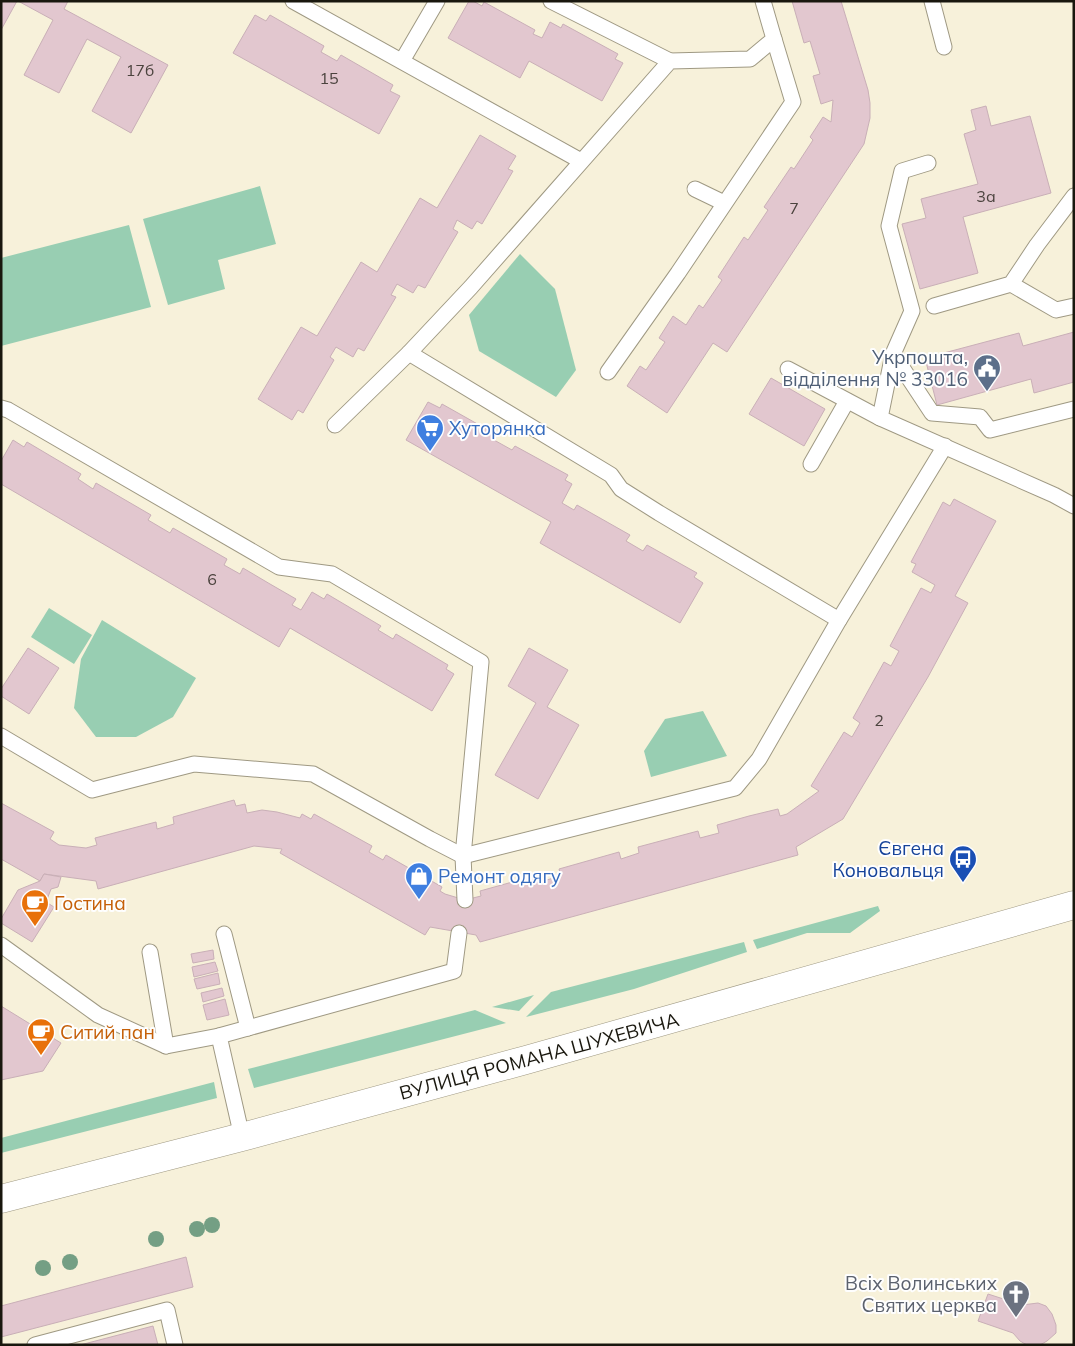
<svg xmlns="http://www.w3.org/2000/svg" width="1075" height="1346" font-family="Mulish,sans-serif">
<style>
.green{fill:#98ceb2}
.building{fill:#e2c7cf;stroke:#c9afb7}
.lines{fill:none;stroke-linecap:round;stroke-linejoin:round}
.lane-casing{stroke:#9f9983;stroke-width:17}
.secondary-casing{stroke:#9f9983;stroke-width:29}
.lane{stroke:#fff;stroke-width:15}
.secondary{stroke:#fff;stroke-width:28}
.tree{fill:#749f84}
.labels{text-anchor:middle;stroke-width:4;stroke-linejoin:round;paint-order:stroke}
.number-label{font-size:16px;fill:#4b433e}
.service-label{font-size:19px;fill:#4e5e75;stroke:#fefefe;text-anchor:end}
.shop-label{font-size:19px;fill:#366cbe;stroke:#fefefe;text-anchor:start}
.transit-label{font-size:19px;fill:#164399;stroke:#fefefe;text-anchor:end}
.food-label{font-size:19px;fill:#c56008;stroke:#fefefe;text-anchor:start}
.street-label{font-size:19px;fill:#19170e;stroke:#fefefe}
.worship-label{font-size:19px;fill:#5b616d;stroke:#fefefe;text-anchor:end}
</style>
<rect width="100%" height="100%" fill="#f7f1da"/>
<g class="green">
<polygon points="260,186 276,244 218,260 225,289 168,305 143,219"/>
<polygon points="129,225 151,307 1,346 1,258"/>
<polygon points="520,254 555,289 576,370 556,397 479,351 469,315"/>
<polygon points="49,608 92,635 74,664 31,637"/>
<polygon points="102,620 196,678 173,717 136,737 96,737 74,708 81,659"/>
<polygon points="703,711 727,756 651,777 644,751 665,719"/>
<polygon points="878,906 880,911 850,933 807,933 757,949 753,940"/>
<polygon points="744,942 747,952 634,989 526,1017 551,992"/>
<polygon points="534,995 519,1011 492,1007"/>
<polygon points="475,1010 506,1023 254,1088 248,1069"/>
<polygon points="214,1082 217,1098 1,1153 1,1138"/>
</g>
<g class="building">
<polygon points="1,1 17,1 1,30"/>
<polygon points="18,1 68,1 64,9 168,65 131,133 92,111 121,57 87,39 59,93 24,75 53,20"/>
<polygon points="469,1 473,1 482,6 484,2 535,30 533,34 542,38 550,22 561,28 563,24 618,54 615,59 623,63 602,101 529,61 520,78 448,38"/>
<polygon points="792,1 841,1 868,90 870,103 870,118 864,144 727,352 713,343 667,413 627,386 640,366 646,370 665,342 659,338 673,316 686,325 699,305 703,308 722,280 718,277 744,237 748,240 768,210 764,207 791,167 794,169 813,140 810,137 823,117 831,122 833,100 821,104 813,76 820,74 810,41 804,43"/>
<polygon points="255,15 266,21 270,15 324,46 321,52 337,61 341,55 393,85 390,91 400,96 379,134 233,53"/>
<polygon points="986,106 991,126 1030,116 1051,193 963,217 978,273 920,289 902,224 926,218 921,199 978,184 964,134 976,130 971,110"/>
<polygon points="480,135 516,156 508,169 513,171 482,224 477,221 472,229 457,220 453,229 458,232 425,288 418,285 413,293 397,284 391,295 396,297 364,351 358,348 353,357 336,347 330,357 334,360 303,413 298,410 292,420 258,399 301,327 317,336 361,262 377,272 420,198 437,208"/>
<polygon points="1074,332 1074,382 1034,393 1031,379 937,405 925,358 1019,333 1023,346"/>
<polygon points="771,378 825,409 804,446 749,414"/>
<polygon points="428,402 440,408 442,404 497,435 494,440 512,450 515,446 568,475 565,480 572,484 562,503 574,510 577,505 630,535 626,541 643,551 647,545 697,573 694,577 703,583 680,623 540,543 551,522 406,440"/>
<polygon points="13,440 24,447 27,442 81,474 78,479 93,489 96,483 151,515 148,520 170,533 173,528 227,559 224,565 240,574 243,568 270,584 296,599 292,605 301,610 312,592 324,599 327,594 381,626 378,630 393,639 396,634 448,665 446,669 454,674 432,711 290,628 279,647 1,484 1,461"/>
<polygon points="954,499 996,521 955,596 968,603 928,677 843,819 796,847 798,855 480,942 476,935 430,927 425,935 280,853 282,849 254,846 98,889 96,881 44,874 40,881 1,859 1,803 54,832 50,839 59,845 86,848 97,845 95,838 156,822 157,829 174,824 173,817 234,800 236,806 245,804 247,813 262,810 277,812 300,818 302,814 311,819 314,814 372,846 369,852 383,860 386,855 442,887 440,891 445,894 465,900 481,896 480,891 541,874 543,881 561,876 559,869 619,852 621,859 639,853 638,847 698,831 700,838 719,833 717,825 749,816 778,809 780,816 787,814 819,791 811,786 844,732 852,737 860,723 853,718 884,662 891,666 899,651 890,646 921,588 931,593 935,585 912,572 916,564 911,562 943,502 950,506"/>
<polygon points="28,648 59,668 29,714 1,696 1,689"/>
<polygon points="529,648 568,670 547,707 579,725 538,799 495,775 536,703 508,686"/>
<polygon points="44,874 61,877 58,887 51,889 46,902 54,907 32,942 1,923 1,919 18,890 40,881"/>
<polygon points="213,950 214,959 193,963 191,954"/>
<polygon points="215,962 218,971 194,977 192,967"/>
<polygon points="218,973 220,984 197,989 194,979"/>
<polygon points="222,988 224,996 203,1002 201,993"/>
<polygon points="225,999 229,1015 207,1020 203,1005"/>
<polygon points="1,1006 61,1043 43,1071 1,1080"/>
<polygon points="186,1257 193,1287 1,1337 1,1306"/>
<polygon points="988,1294 1022,1305 1038,1303 1046,1306 1052,1314 1056,1325 1056,1333 1047,1341 1040,1345 1027,1345 1020,1341 1013,1333 978,1321"/>
<polygon points="153,1326 158,1345 80,1345"/>
</g>
<g class="lines">
<g class="lane-casing">
<g id="lane">
<polyline points="293,1 581,161"/>
<polyline points="551,1 670,61"/>
<polyline points="763,1 774,39 750,59 670,61 471,287 409,353 611,475 621,489 659,513 839,620"/>
<polyline points="932,1 944,47"/>
<polyline points="402,61 437,1"/>
<polyline points="928,163 902,171 889,226 912,311 893,354 880,418 1054,495 1074,506"/>
<polyline points="695,189 724,203"/>
<polyline points="1011,284 1056,310 1074,306"/>
<polyline points="934,306 1011,284 1037,245 1074,196"/>
<polyline points="893,354 932,413 980,417 990,430 1074,409"/>
<polyline points="788,369 880,418"/>
<polyline points="608,372 678,273 793,102 774,39"/>
<polyline points="1,408 8,410 279,567 332,574 481,662 463,856 465,900"/>
<polyline points="335,425 409,353"/>
<polyline points="811,464 847,401"/>
<polyline points="1,736 92,790 194,764 313,774 430,839 463,856 735,788 759,759 839,620 945,446"/>
<polyline points="224,934 248,1028"/>
<polyline points="1,945 98,1015 166,1046 219,1036"/>
<polyline points="150,952 166,1046"/>
<polyline points="242,1137 219,1036 454,971 459,933"/>
<polyline points="35,1345 167,1310 175,1345"/>
</g>
</g>
<g class="secondary-casing">
<polyline id="secondary" points="1,1199 242,1137 526,1060 1074,905"/>
</g>
<use href="#lane" class="lane"/>
<use href="#secondary" class="secondary"/>
</g>
<g class="tree">
<circle cx="212" cy="1225" r="8"/>
<circle cx="197" cy="1229" r="8"/>
<circle cx="156" cy="1239" r="8"/>
<circle cx="70" cy="1262" r="8"/>
<circle cx="43" cy="1268" r="8"/>
</g>
<defs>
<g id="civic-pin" transform="scale(1.4375)"><path d="M0 17L-7.5 6A9.5 9.5 0 1 1 7.5 6Z" fill="#5c6f8a" stroke="#fefefe"/><path d="M-.6-6.5H3V-4.5H.6V-3L4-1V1h2V6H-6V1h2V-1L-.6-3ZM-1.2 2.5V6h2.4V2.5Z" fill="#fff"/></g>
<g id="supermarket-pin" transform="scale(1.4375)"><path d="M0 17L-7.5 6A9.5 9.5 0 1 1 7.5 6Z" fill="#3f7fe0" stroke="#fefefe"/><path d="M-6-5.5h2.5l.6 2H6L4.5 2H-2.5L-4.4-4H-6ZM-1.5 3.2a1.3 1.3 0 1 0 .1 0ZM3 3.2a1.3 1.3 0 1 0 .1 0Z" fill="#fff"/></g>
<g id="bus-pin" transform="scale(1.4375)"><path d="M0 17L-7.5 6A9.5 9.5 0 1 1 7.5 6Z" fill="#1a4fb4" stroke="#fefefe"/><path d="M-5-6H5V4H4V6H2V4H-2V6H-4V4H-5ZM-3.5-4V0h7V-4ZM-3.5 1.2v1.5H-2V1.2ZM2 1.2v1.5H3.5V1.2Z" fill="#fff"/></g>
<g id="shop-pin" transform="scale(1.4375)"><path d="M0 17L-7.5 6A9.5 9.5 0 1 1 7.5 6Z" fill="#3f7fe0" stroke="#fefefe"/><path d="M-5-2.5h2.3a2.7 3.5 0 0 1 5.4 0H5L5.5 6h-11ZM-1.5-2.5h3a1.5 2.3 0 0 0-3 0Z" fill="#fff"/></g>
<g id="cafe-pin" transform="scale(1.4375)"><path d="M0 17L-7.5 6A9.5 9.5 0 1 1 7.5 6Z" fill="#e8710a" stroke="#fefefe"/><path d="M-5.5-4.5H6V0H3Q3 3.5 0 3.5H-2.5Q-5.5 3.5-5.5 0ZM3-3.2v2h1.7v-2ZM-6 4.5H4V6H-6Z" fill="#fff"/></g>
<g id="church-pin" transform="scale(1.4375)"><path d="M0 17L-7.5 6A9.5 9.5 0 1 1 7.5 6Z" fill="#6b7280" stroke="#fefefe"/><path d="M-1.2-6h2.4v3.5h3.3v2.4h-3.3V6h-2.4V-.1h-3.3v-2.4h3.3Z" fill="#fff"/></g>
</defs>
<g fill-rule="evenodd">
<use href="#civic-pin" x="987" y="368"/>
<use href="#supermarket-pin" x="430" y="428"/>
<use href="#bus-pin" x="963" y="859"/>
<use href="#shop-pin" x="419" y="876"/>
<use href="#cafe-pin" x="35" y="903"/>
<use href="#cafe-pin" x="41" y="1032"/>
<use href="#church-pin" x="1016" y="1294"/>
</g>
<g class="labels">
<g class="number-label">
<text x="140" y="76">17б</text>
<text x="329" y="84">15</text>
<text x="986" y="202">3а</text>
<text x="794" y="214">7</text>
<text x="212" y="585">6</text>
<text x="879" y="726">2</text>
</g>
<g class="service-label">
<text x="968" y="364">Укрпошта,<tspan x="968" dy="22">відділення № 33016</tspan></text>
</g>
<g class="shop-label">
<text x="449" y="435">Хуторянка</text>
<text x="438" y="883">Ремонт одягу</text>
</g>
<g class="transit-label">
<text x="944" y="855">Євгена<tspan x="944" dy="22">Коновальця</tspan></text>
</g>
<g class="food-label">
<text x="54" y="910">Гостина</text>
<text x="60" y="1039">Ситий пан</text>
</g>
<g class="street-label">
<text transform="translate(539 1056) rotate(-15)" y="7">ВУЛИЦЯ РОМАНА ШУХЕВИЧА</text>
</g>
<g class="worship-label">
<text x="997" y="1290">Всіх Волинських<tspan x="997" dy="22">Святих церква</tspan></text>
</g>
</g>
<rect width="1075" height="1346" fill="none" stroke="#19170e" stroke-width="5"/>
</svg>
